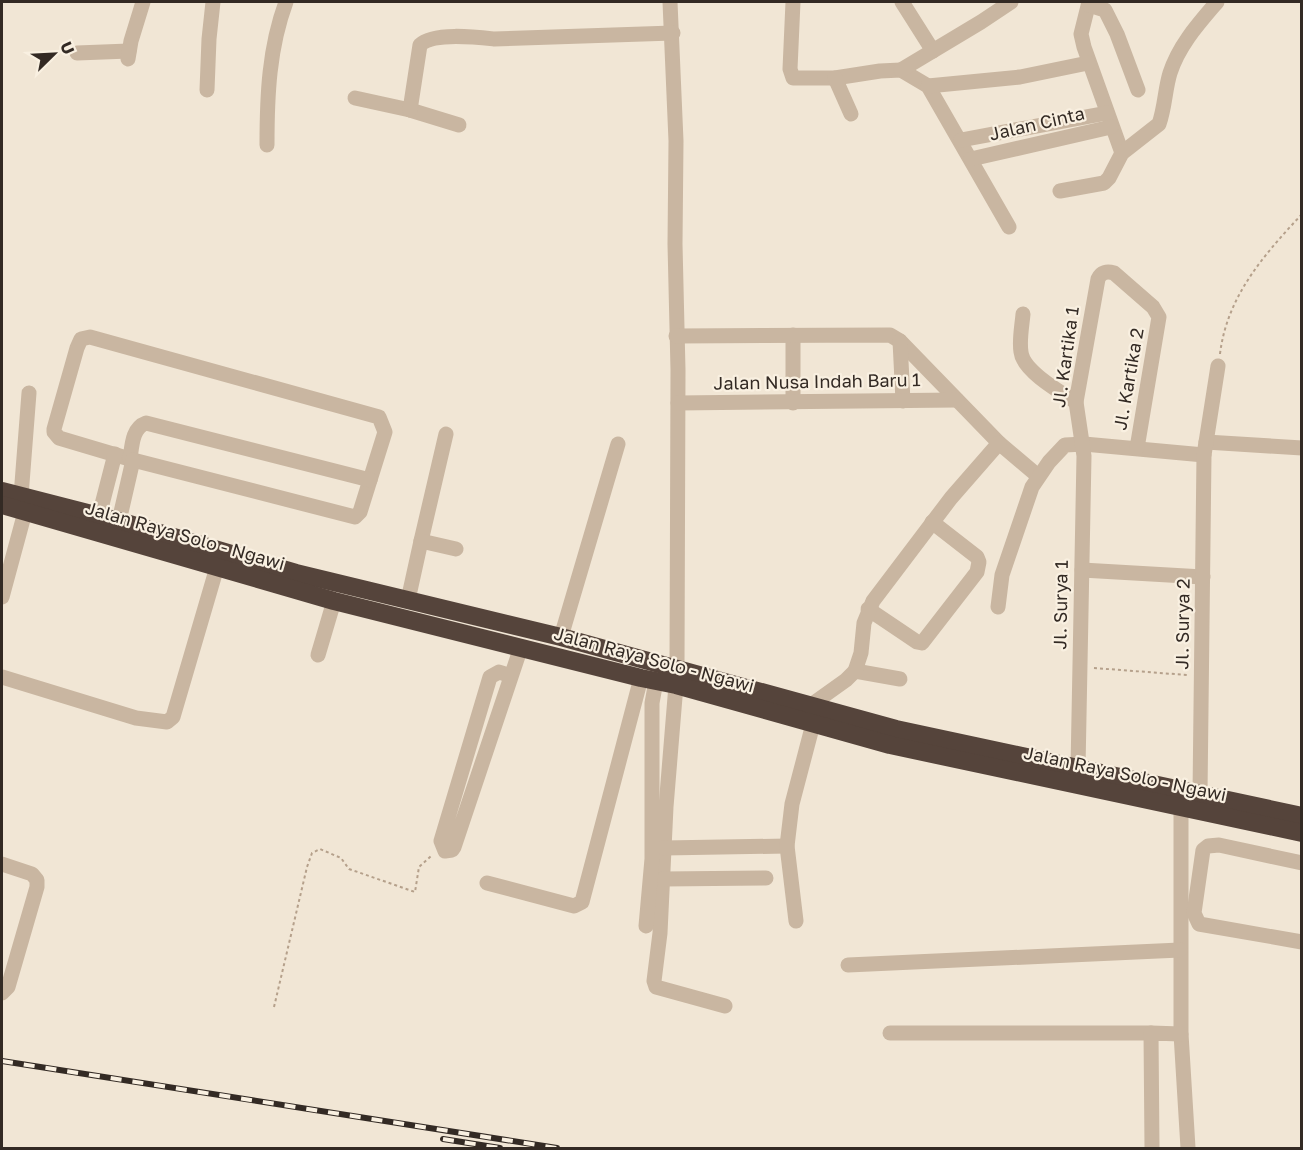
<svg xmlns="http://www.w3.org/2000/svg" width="1303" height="1150" font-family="'Golos Text',sans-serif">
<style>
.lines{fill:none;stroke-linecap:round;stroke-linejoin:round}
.path{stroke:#b5a08b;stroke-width:2;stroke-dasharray:3 3;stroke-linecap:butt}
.minor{stroke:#c9b6a1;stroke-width:15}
.highway{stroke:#55443b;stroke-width:18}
.rail-casing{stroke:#332a24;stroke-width:6}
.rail{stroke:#f9f0e1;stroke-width:4;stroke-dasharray:11;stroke-linecap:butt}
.labels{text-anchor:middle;stroke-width:4.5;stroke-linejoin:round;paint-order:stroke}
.street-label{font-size:18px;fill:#332a24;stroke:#f9f0e1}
</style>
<rect width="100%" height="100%" fill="#f1e6d5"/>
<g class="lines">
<g class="path">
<path d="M 1220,354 C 1227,296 1264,255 1302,214"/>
<polyline points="1094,668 1187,675"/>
<polyline points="274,1007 307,867 312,853 320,849 341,858 349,869 415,892 419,867 431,856"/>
</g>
<g class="minor">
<polyline points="670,2 676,141 675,244 678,370 677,667"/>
<polyline points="793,2 790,69 793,78 835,78 880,71 901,70 928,86 1009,227"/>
<polyline points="902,2 933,51"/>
<polyline points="1089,2 1081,34 1084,47 1122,153"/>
<polyline points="1089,5 1105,10 1117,34 1138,90"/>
<polyline points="77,53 129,51"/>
<polyline points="128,59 131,41 143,2"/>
<polyline points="901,70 981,22 1011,2"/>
<polyline points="835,78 851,114"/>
<polyline points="928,86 1020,77 1088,63"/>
<polyline points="207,90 209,39 213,2"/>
<polyline points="355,98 410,110 459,125"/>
<path d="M 410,110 L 420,45 C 433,32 476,37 494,39 L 673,33"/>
<polyline points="961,140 1107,113"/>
<path d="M 267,145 C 267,95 269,48 286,2"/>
<polyline points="971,159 1111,127"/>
<path d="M 1060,191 L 1104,183 L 1109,178 L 1122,153 L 1159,124 C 1165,107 1165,89 1170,73 C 1179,45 1199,23 1217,2"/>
<path d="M 1023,314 C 1022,326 1019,340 1021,352 C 1023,371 1060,392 1076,402"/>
<polyline points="793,335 793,403"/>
<polyline points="676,336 890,335 900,341 999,443 1038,476"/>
<polygon points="90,337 379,417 385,432 360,512 355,517 133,460 59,438 54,432 54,429 77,348 81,339"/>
<polyline points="900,341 903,401"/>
<polyline points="678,403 957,400"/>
<polyline points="1206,442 1302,448"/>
<path d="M 130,459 C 132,446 132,428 146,423 L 370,480"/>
<polyline points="21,496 29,393"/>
<polyline points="99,516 115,454"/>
<polyline points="119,521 133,460"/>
<polyline points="421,541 446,434"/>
<polyline points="1082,570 1203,577"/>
<polyline points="2,597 25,512"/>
<polyline points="408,600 421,541 456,549"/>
<polyline points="998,607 1002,575 1032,487 1049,462 1065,445 1084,444 1204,455"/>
<polyline points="868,609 917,642 922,643 977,572 979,562 977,557 932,522"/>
<polyline points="561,637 618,444"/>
<polyline points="318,655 334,601"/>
<polyline points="855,671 900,679"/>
<polyline points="511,676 499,672 490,677 441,841 445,851 452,850 454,847 521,647"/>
<polyline points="2,677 136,718 167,722 173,717 217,567"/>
<polyline points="676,685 666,807 660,933 654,981 656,987 725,1006"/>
<polyline points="811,705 846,680 855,671 861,653 864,623 873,601 951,498 999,443"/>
<path d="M 1078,768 L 1084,456 L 1076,402 L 1098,279 C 1101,272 1107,271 1114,273 L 1153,307 L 1159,317 L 1137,448"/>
<polyline points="1200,794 1204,455 1218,366"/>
<polyline points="1181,808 1181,1034 1188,1148"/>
<polyline points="664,848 787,846"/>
<polyline points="1302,863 1219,845 1208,846 1203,850 1194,913 1199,924 1302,942"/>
<polyline points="2,864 32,874 37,880 37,887 8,987 2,993"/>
<polyline points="663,879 766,878"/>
<polyline points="487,883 574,906 582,902 641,678"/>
<polyline points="796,921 787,846 792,804 813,724"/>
<polyline points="646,926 652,859 652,703 656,681"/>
<polyline points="848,965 1180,950"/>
<polyline points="890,1033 1151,1033"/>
<polyline points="1152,1148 1151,1033 1181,1034"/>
</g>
<g class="highway">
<polyline points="2,491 119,521 296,573 561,637 896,729 1302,816"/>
<polyline points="2,505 334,601 641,678 676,685 890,745 1302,833"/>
</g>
<g class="rail-casing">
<g id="rail">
<polyline points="2,1061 557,1148"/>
<polyline points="443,1139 500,1148"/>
</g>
</g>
<use href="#rail" class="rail"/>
</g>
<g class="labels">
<g class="street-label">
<text transform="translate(1037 124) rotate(-13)" y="6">Jalan Cinta</text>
<text transform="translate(1066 357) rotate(-82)" y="6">Jl. Kartika 1</text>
<text transform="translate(1129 379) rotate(-80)" y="6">Jl. Kartika 2</text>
<text transform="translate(817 382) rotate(-1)" y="6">Jalan Nusa Indah Baru 1</text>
<text transform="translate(185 536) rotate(16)" y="6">Jalan Raya Solo - Ngawi</text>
<text transform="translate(1061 605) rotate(-89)" y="6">Jl. Surya 1</text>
<text transform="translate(1183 624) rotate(-89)" y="6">Jl. Surya 2</text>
<text transform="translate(654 660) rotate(15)" y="6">Jalan Raya Solo - Ngawi</text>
<text transform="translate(1125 774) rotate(12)" y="6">Jalan Raya Solo - Ngawi</text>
</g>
</g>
<rect width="1303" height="1150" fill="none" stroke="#332a24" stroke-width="6"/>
<g transform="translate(54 54) rotate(66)" stroke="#f9f0e1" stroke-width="4.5" paint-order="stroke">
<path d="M0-4.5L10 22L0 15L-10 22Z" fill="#332a24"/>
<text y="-9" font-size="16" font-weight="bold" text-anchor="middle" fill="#332a24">U</text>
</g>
</svg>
